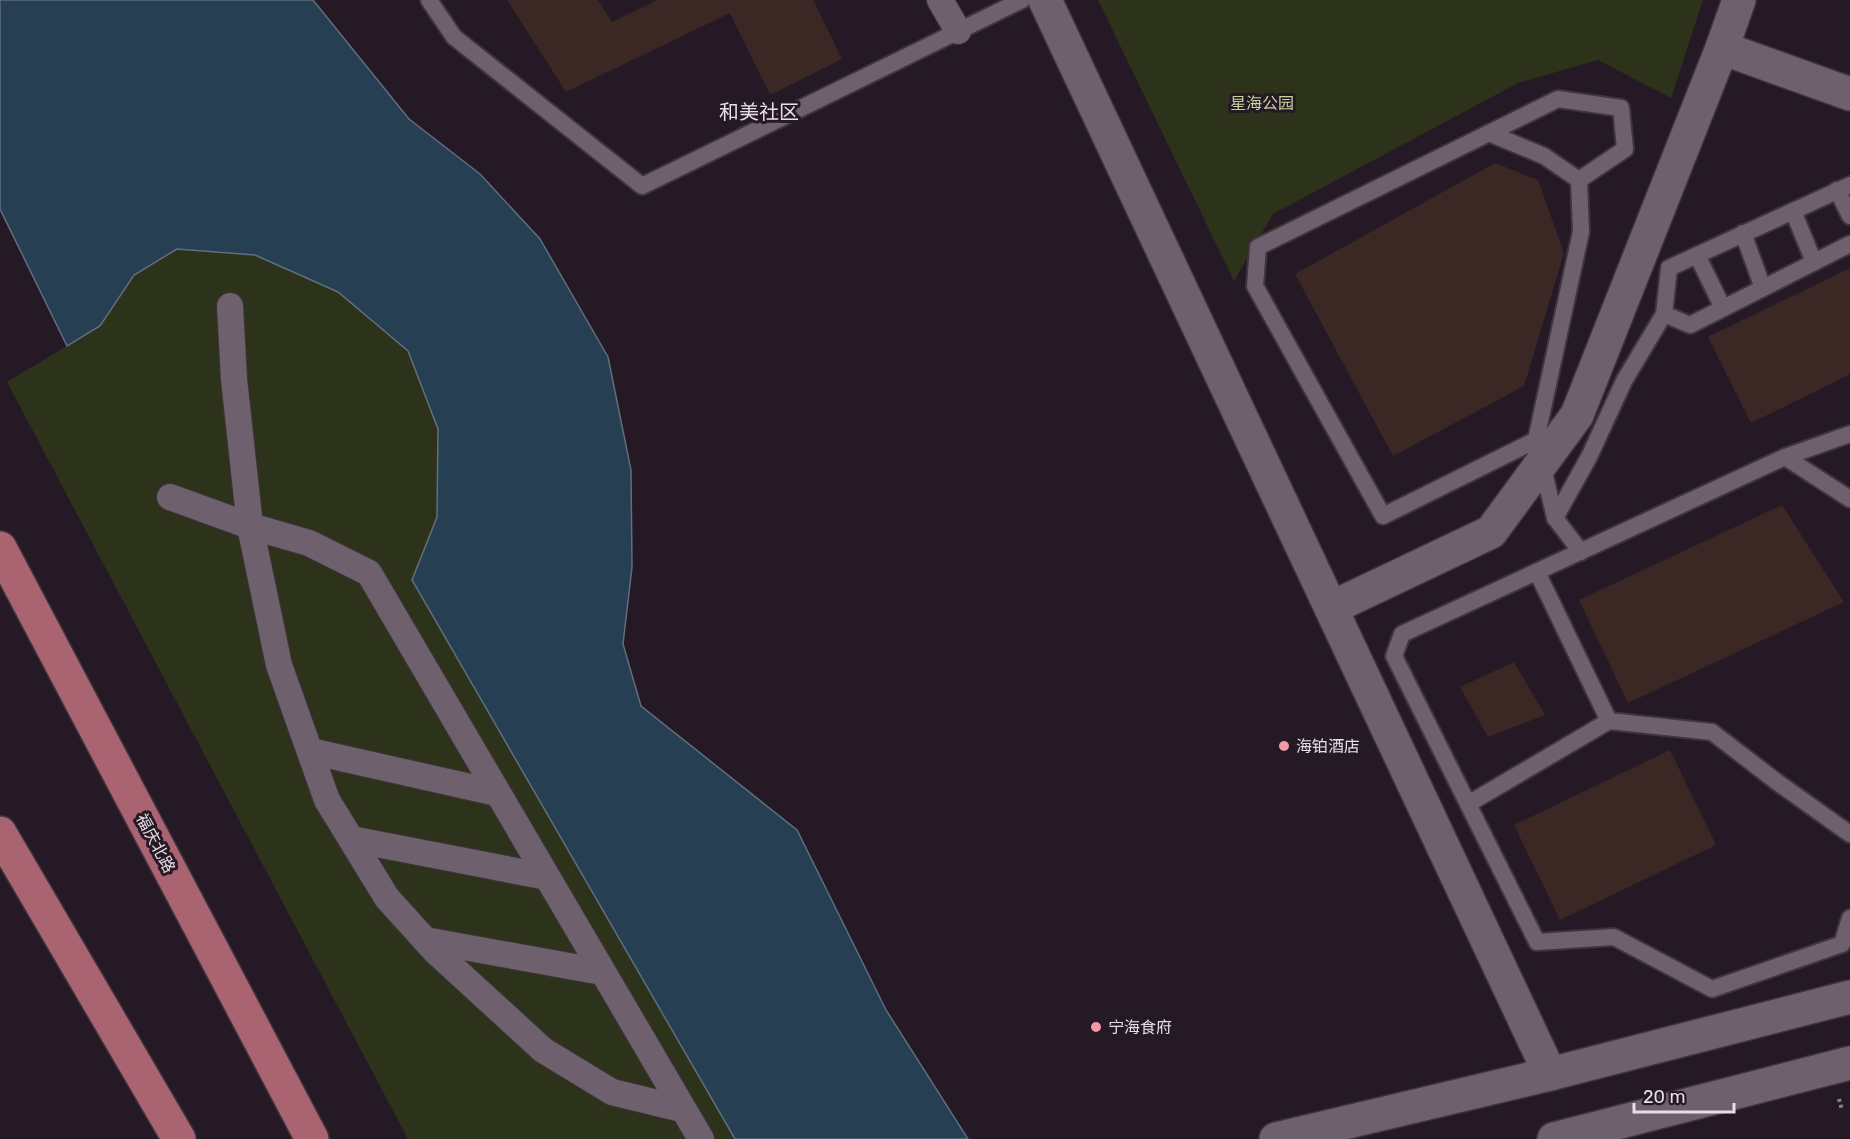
<svg xmlns="http://www.w3.org/2000/svg" width="1850" height="1139" font-family="Rubik,'Noto Sans SC',sans-serif">
<style>
.green{fill:#2d321b}
.water{fill:#263f52;stroke:#606e7e;stroke-width:1.5}
.building{fill:#3b2825}
.lines{fill:none;stroke-linecap:round;stroke-linejoin:round}
.service-casing{stroke:#3e353d;stroke-width:20}
.pedestrian-casing{stroke:#3e353d;stroke-width:28}
.tertiary-casing{stroke:#3e353d;stroke-width:36}
.secondary-casing{stroke:#3e353d;stroke-width:36}
.primary-casing{stroke:#3e353d;stroke-width:36}
.path{stroke:#897f89;stroke-width:4;stroke-dasharray:3 3;stroke-linecap:butt}
.service{stroke:#6f606e;stroke-width:16}
.pedestrian{stroke:#6f606e;stroke-width:26}
.tertiary{stroke:#6f606e;stroke-width:33}
.secondary{stroke:#6f606e;stroke-width:33}
.primary{stroke:#aa6370;stroke-width:33}
.poi-dot{fill:#f39aa9;stroke:#251925;stroke-width:2}
.labels{text-anchor:middle;stroke-width:6;stroke-linejoin:round;paint-order:stroke}
.park-label{font-size:16px;fill:#c5d49d;stroke:#251925}
.poi-label{font-size:16px;fill:#e6dde5;stroke:#251925;text-anchor:start}
.street-label{font-size:16px;fill:#e6dde5;stroke:#251925}
.quarter-label{font-size:20px;fill:#e6dde5;stroke:#251925}
</style>
<rect width="100%" height="100%" fill="#251925"/>
<g class="green">
<polygon points="1098,0 1703,0 1671,98 1598,60 1518,83 1273,214 1234,281"/>
<polygon points="177,249 255,255 338,292 408,351 438,429 438,517 413,581 735,1139 408,1139 7,382 100,326 123,282"/>
</g>
<polygon class="water" points="0,0 313,0 409,119 480,174 540,239 608,357 631,470 632,567 623,644 641,706 797,830 886,1010 968,1139 735,1139 412,580 437,517 438,429 408,351 338,292 255,255 177,249 134,275 100,326 67,346 0,209"/>
<g class="building">
<polygon points="507,0 598,0 612,22 657,0 813,0 842,59 770,95 730,13 566,92"/>
<polygon points="1495,163 1538,180 1564,253 1524,386 1393,456 1295,274"/>
<polygon points="1850,268 1850,374 1751,423 1708,337"/>
<polygon points="1782,505 1844,602 1628,703 1579,600"/>
<polygon points="1514,662 1545,715 1488,737 1460,687"/>
<polygon points="1670,750 1716,845 1560,920 1514,825"/>
</g>
<g class="lines">
<g class="service-casing">
<g id="service">
<polyline points="429,0 454,37 642,186 1022,0"/>
<polygon points="1558,99 1621,108 1625,149 1579,180 1581,232 1536,440 1383,516 1255,286 1258,247"/>
<polyline points="1489,133 1544,156 1579,180"/>
<polyline points="1837,190 1850,216"/>
<polyline points="1793,211 1814,262"/>
<polyline points="1743,233 1763,288"/>
<polyline points="1697,255 1723,308"/>
<polyline points="1664,314 1690,325 1850,244"/>
<polyline points="1850,434 1785,457 1402,634 1394,656 1537,942 1614,937 1712,989 1842,944 1850,918"/>
<polyline points="1785,457 1850,499"/>
<polyline points="1542,464 1555,518"/>
<polyline points="1581,552 1555,518 1589,457 1624,381 1664,314 1669,268 1850,185"/>
<polyline points="1609,721 1712,732 1777,782 1850,834"/>
<polyline points="1468,804 1609,721 1537,572"/>
</g>
</g>
<g class="pedestrian-casing">
<g id="pedestrian">
<polyline points="940,0 958,31"/>
<polyline points="230,306 234,379 250,526 279,665 327,800 387,898 436,952 543,1050 612,1092 682,1109"/>
<polyline points="170,497 250,526 309,543 369,573 701,1139"/>
<polyline points="310,751 497,793"/>
<polyline points="351,839 547,877"/>
<polyline points="425,940 602,972"/>
</g>
</g>
<g class="tertiary-casing">
<g id="tertiary">
<polyline points="1045,0 1550,1074"/>
<polyline points="1722,48 1850,94"/>
<polyline points="1331,608 1491,532 1577,415 1722,48 1739,0"/>
</g>
</g>
<g class="secondary-casing">
<g id="secondary">
<polyline points="1276,1139 1550,1074 1850,997"/>
<polyline points="1554,1139 1850,1063"/>
</g>
</g>
<g class="primary-casing">
<g id="primary">
<polyline points="0,548 312,1139"/>
<polyline points="0,833 179,1139"/>
</g>
</g>
<polyline class="path" points="1839,1099 1842,1110"/>
<use href="#service" class="service"/>
<use href="#pedestrian" class="pedestrian"/>
<use href="#tertiary" class="tertiary"/>
<use href="#secondary" class="secondary"/>
<use href="#primary" class="primary"/>
</g>
<g class="poi-dot">
<circle cx="1284" cy="746" r="6"/>
<circle cx="1096" cy="1027" r="6"/>
</g>
<g class="labels">
<g class="park-label">
<text x="1262" y="109">星海公园</text>
</g>
<g class="poi-label">
<text x="1296" y="752">海铂酒店</text>
<text x="1108" y="1033">宁海食府</text>
</g>
<g class="street-label">
<text transform="translate(156 843) rotate(62)" y="6">福庆北路</text>
</g>
<g class="quarter-label">
<text x="759" y="119">和美社区</text>
</g>
</g>
<path d="M1634 1103v9h100v-9" fill="none" stroke="#e6dde5" stroke-width="3"/>
<text x="1643" y="1103" font-size="18" fill="#e6dde5" stroke="#251925" stroke-width="4.5" paint-order="stroke">20 m</text>
</svg>
